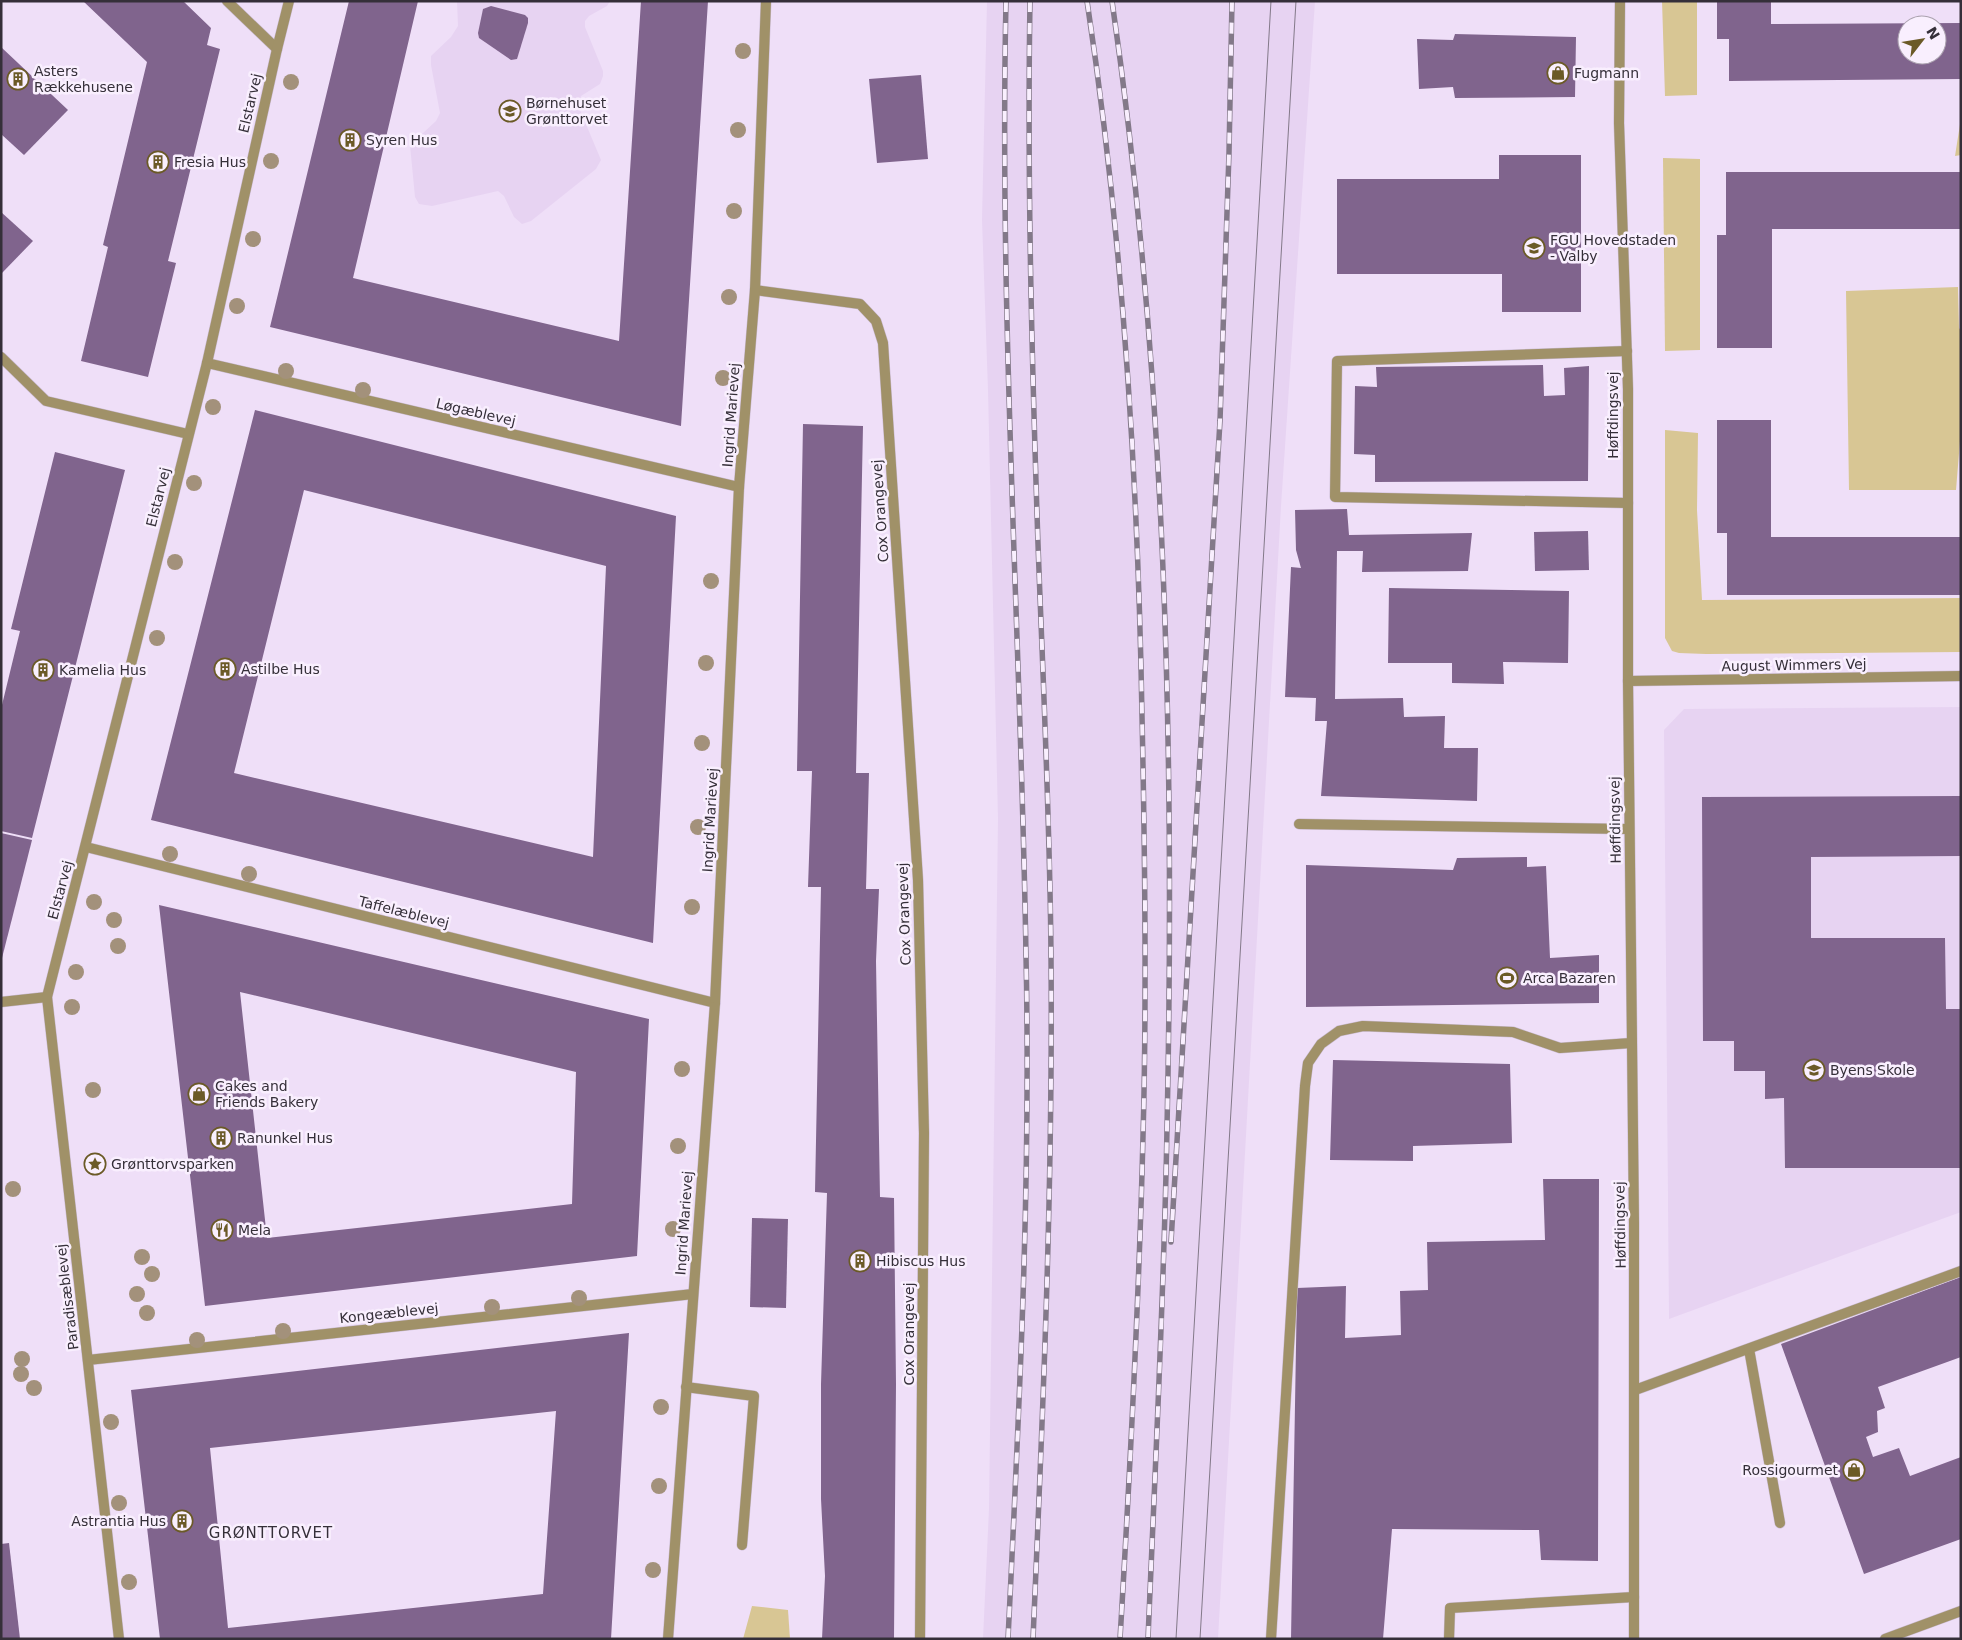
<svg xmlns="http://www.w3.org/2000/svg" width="1962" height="1640" font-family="'DejaVu Sans',sans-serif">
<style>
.built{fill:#e7d3f2}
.green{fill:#d8c694}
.building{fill:#80648d;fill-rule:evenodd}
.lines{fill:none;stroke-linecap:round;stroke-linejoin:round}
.service-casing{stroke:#cabcd2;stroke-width:11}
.minor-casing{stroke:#cabcd2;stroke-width:11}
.service{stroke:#a09168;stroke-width:10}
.minor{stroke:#a09168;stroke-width:10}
.tram{stroke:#837989;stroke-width:1}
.rail-casing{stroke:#837989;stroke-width:5.5}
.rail{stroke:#f9effe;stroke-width:4;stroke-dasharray:11;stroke-linecap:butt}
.tree{fill:#a3917b}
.labels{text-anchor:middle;stroke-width:5;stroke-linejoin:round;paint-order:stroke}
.poi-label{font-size:14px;fill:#352f39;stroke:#f9effe;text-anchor:start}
.street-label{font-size:14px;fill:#352f39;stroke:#f9effe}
.neighbourhood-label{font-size:15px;letter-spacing:1px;fill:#352f39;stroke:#f9effe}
</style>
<rect width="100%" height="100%" fill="#efdff8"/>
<g class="built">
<polygon points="457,1 610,1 607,6 589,16 585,21 585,27 603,71 603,76 600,84 581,96 579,102 580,110 601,160 596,169 531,221 522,224 514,217 504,196 498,191 432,206 419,204 415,197 410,145 436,121 440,113 431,65 431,56 451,37 458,26"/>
<polygon points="987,1 1315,1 1281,506 1218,1639 983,1639 989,1509 998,819 988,390 982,220"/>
<polygon points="1961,707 1961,1212 1669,1319 1664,730 1684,709"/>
</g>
<g class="green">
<polygon points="1662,1 1697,1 1697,95 1665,96"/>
<polygon points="1961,118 1961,155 1955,156"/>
<polygon points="1663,158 1700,159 1700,350 1665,351"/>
<polygon points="1958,287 1959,328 1961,331 1961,429 1956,490 1849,490 1846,291"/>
<polygon points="1665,430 1698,433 1697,510 1702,600 1961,598 1961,652 1706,654 1679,653 1672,651 1665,638"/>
<polygon points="752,1606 788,1610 790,1639 743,1639"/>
</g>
<g class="building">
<polygon points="83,1 183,1 211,28 207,45 220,49 168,261 176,263 148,377 81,361 108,247 103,245 147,62"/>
<polygon points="349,1 418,1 353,278 619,341 641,1 708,1 681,426 270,327"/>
<path d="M 1717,1 L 1771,1 L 1771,24 L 1961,23 L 1961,79 L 1729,81 L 1729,39 L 1717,39 ZM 1907,25 L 1937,25 L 1937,55 L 1907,55 Z"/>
<polygon points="491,6 525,15 528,18 528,23 517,59 511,60 479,38 478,33 483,9"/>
<polygon points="1455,34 1576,37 1575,97 1455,98 1453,87 1419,89 1417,39 1453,40"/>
<polygon points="1,47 68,110 24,155 1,134"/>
<polygon points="921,75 928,159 877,163 869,79"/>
<polygon points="1499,155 1581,155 1581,312 1502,312 1502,274 1337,274 1337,179 1499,179"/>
<polygon points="1726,172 1961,172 1961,229 1772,229 1772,348 1717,348 1717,235 1726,235"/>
<polygon points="1,212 33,241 1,274"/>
<polygon points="1543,365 1544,396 1565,395 1564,368 1589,366 1588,481 1375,482 1375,455 1354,454 1355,386 1377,387 1376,367"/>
<path d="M 255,410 L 676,516 L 653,943 L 151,820 ZM 304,490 L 606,566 L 593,857 L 234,773 Z"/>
<polygon points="1717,420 1771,420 1771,537 1961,537 1961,595 1727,595 1727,533 1717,533"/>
<polygon points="803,424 863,426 856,773 869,773 866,889 879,889 876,961 880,1197 894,1198 896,1384 894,1639 822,1639 825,1576 821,1499 821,1384 827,1193 815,1192 821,887 808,887 812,771 797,771"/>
<polygon points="55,452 125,470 32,838 1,831 1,709 20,631 11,629"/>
<polygon points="1347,509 1349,535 1472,533 1468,571 1362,572 1363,551 1337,551 1335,699 1403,698 1404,717 1445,716 1444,748 1478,748 1477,801 1321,796 1327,721 1315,721 1316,698 1285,697 1291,567 1301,568 1296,550 1295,510"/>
<polygon points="1588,531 1589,570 1535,571 1534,532"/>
<polygon points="1389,588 1569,591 1568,663 1503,662 1504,684 1452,683 1452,663 1388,663"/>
<polygon points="1961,796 1961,856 1811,857 1811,938 1945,938 1946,1009 1961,1009 1961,1168 1785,1168 1784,1098 1765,1099 1765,1071 1734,1071 1734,1041 1703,1041 1702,797"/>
<polygon points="1,833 32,840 2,958 1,958"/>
<polygon points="1527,857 1527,867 1546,866 1550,958 1599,955 1599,1003 1306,1007 1306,865 1453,870 1457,858"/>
<path d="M 159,905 L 649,1019 L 637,1256 L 205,1306 ZM 240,992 L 576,1072 L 572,1204 L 267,1238 Z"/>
<polygon points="1333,1060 1510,1064 1512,1143 1413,1146 1413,1161 1330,1160"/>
<polygon points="1543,1179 1599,1179 1598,1561 1541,1560 1539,1530 1392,1529 1383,1639 1291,1639 1297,1288 1346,1286 1345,1338 1401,1335 1400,1291 1428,1290 1427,1242 1545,1240"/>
<polygon points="752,1218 788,1219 786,1308 750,1307"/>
<polygon points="1961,1277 1961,1357 1878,1387 1885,1408 1877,1411 1878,1432 1866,1437 1873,1457 1899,1448 1910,1476 1961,1457 1961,1539 1864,1574 1781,1344"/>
<path d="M 629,1333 L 611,1639 L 160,1639 L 131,1390 ZM 556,1411 L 543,1594 L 228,1628 L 210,1448 Z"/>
<polygon points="9,1543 20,1639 1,1639 1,1544"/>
</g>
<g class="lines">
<g class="service-casing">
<g id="service">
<polyline points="1627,351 1337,361 1335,497 1628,503"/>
<polyline points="1299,824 1629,829"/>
<polyline points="1749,1349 1780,1523"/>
<polyline points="686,1387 754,1396 742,1545"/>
<polyline points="1635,1390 1961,1271"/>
<polyline points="1271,1639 1305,1086 1308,1063 1321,1044 1339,1031 1363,1026 1513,1032 1560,1048 1631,1043"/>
<polyline points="1449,1639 1450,1608 1634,1597"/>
</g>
</g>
<g class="minor-casing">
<g id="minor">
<polyline points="227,1 277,49"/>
<polyline points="1620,1 1619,123 1628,389 1628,681 1634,1223 1634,1639"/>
<polyline points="755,290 860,304 876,321 883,343 918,880 924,1133 920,1639"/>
<polyline points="1,357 46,401 188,434"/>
<polyline points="207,363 739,487"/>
<polyline points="1628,681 1961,676"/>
<polyline points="86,847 715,1003"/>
<polyline points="1,1002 47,997"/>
<polyline points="88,1360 693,1294"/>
<polyline points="119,1639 47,997 207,363 277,49 289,1"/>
<polyline points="668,1639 715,1003 739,487 755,290 766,1"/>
<polyline points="1885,1639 1961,1611"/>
</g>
</g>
<use href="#service" class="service"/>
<use href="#minor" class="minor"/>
<g class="tram">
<polyline points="1176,1639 1271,1"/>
<polyline points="1200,1639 1296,1"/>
</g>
<g class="rail-casing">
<g id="rail">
<path d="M 1006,1 C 999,320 1021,638 1026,956 C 1031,1183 1019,1412 1008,1639"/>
<path d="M 1030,1 C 1027,182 1032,363 1038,544 C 1043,682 1050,819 1051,956 C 1053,1184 1043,1411 1033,1639"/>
<path d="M 1087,1 C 1123,238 1138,476 1142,716 C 1145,856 1147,996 1143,1136 C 1139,1304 1130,1471 1120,1639"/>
<path d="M 1112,1 C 1166,374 1175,752 1167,1128 C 1164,1298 1155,1469 1148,1639"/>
<polyline points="1171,1242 1220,421 1229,153 1232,1"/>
</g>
</g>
<use href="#rail" class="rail"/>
</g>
<g class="tree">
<circle cx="743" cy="51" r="8"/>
<circle cx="291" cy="82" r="8"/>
<circle cx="738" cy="130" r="8"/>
<circle cx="271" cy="161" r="8"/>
<circle cx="734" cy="211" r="8"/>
<circle cx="253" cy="239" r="8"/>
<circle cx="729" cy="297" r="8"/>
<circle cx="237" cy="306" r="8"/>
<circle cx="286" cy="371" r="8"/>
<circle cx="723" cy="378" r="8"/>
<circle cx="363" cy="390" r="8"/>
<circle cx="213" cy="407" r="8"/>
<circle cx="194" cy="483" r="8"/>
<circle cx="175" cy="562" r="8"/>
<circle cx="711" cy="581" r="8"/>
<circle cx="157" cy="638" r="8"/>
<circle cx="706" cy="663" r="8"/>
<circle cx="702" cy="743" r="8"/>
<circle cx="698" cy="827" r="8"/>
<circle cx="170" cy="854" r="8"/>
<circle cx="249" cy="874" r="8"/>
<circle cx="94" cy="902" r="8"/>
<circle cx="692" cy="907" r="8"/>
<circle cx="114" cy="920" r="8"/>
<circle cx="118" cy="946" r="8"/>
<circle cx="76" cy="972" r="8"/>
<circle cx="72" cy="1007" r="8"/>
<circle cx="682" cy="1069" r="8"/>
<circle cx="93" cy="1090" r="8"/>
<circle cx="678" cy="1146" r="8"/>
<circle cx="13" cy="1189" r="8"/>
<circle cx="673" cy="1229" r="8"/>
<circle cx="142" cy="1257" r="8"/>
<circle cx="152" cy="1274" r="8"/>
<circle cx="137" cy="1294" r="8"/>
<circle cx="579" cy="1298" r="8"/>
<circle cx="492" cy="1307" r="8"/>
<circle cx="147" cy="1313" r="8"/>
<circle cx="283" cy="1331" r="8"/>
<circle cx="197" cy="1340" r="8"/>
<circle cx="22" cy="1359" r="8"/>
<circle cx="21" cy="1374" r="8"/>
<circle cx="34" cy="1388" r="8"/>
<circle cx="661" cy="1407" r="8"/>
<circle cx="111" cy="1422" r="8"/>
<circle cx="659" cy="1486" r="8"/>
<circle cx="119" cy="1503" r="8"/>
<circle cx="653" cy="1570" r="8"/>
<circle cx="129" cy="1582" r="8"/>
</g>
<defs>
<g id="shop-ring" transform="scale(1.125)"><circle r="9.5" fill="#f9effe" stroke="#6b5a27" stroke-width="1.5"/><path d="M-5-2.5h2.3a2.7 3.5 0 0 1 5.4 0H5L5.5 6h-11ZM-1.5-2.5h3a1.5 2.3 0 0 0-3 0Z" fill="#6b5a27"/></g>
<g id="building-ring" transform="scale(1.125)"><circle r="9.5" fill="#f9effe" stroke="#6b5a27" stroke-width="1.5"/><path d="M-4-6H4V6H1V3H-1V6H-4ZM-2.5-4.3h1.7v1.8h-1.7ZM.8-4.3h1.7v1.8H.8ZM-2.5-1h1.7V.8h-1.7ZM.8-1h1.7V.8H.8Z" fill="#6b5a27"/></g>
<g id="school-ring" transform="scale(1.125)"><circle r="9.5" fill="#f9effe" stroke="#6b5a27" stroke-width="1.5"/><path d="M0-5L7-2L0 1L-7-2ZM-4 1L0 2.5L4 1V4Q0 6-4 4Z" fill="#6b5a27"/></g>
<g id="stadium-ring" transform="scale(1.125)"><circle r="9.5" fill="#f9effe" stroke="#6b5a27" stroke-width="1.5"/><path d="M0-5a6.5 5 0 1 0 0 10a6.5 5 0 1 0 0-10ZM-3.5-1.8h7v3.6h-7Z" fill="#6b5a27"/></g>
<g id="sight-ring" transform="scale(1.125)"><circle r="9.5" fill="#f9effe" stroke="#6b5a27" stroke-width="1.5"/><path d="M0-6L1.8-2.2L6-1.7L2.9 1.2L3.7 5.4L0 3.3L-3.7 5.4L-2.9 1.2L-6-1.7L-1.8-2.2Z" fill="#6b5a27"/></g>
<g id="restaurant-ring" transform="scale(1.125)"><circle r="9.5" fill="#f9effe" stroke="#6b5a27" stroke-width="1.5"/><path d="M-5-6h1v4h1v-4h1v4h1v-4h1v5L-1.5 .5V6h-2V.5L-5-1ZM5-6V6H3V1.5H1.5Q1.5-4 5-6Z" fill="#6b5a27"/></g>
</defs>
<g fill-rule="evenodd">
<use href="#shop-ring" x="1558" y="73"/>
<use href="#building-ring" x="18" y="79"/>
<use href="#school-ring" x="510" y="111"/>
<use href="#building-ring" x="350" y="140"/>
<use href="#building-ring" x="158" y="162"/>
<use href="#school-ring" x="1534" y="248"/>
<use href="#building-ring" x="225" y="669"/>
<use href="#building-ring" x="43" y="670"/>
<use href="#stadium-ring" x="1507" y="978"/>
<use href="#school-ring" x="1814" y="1070"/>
<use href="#shop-ring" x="199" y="1094"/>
<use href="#building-ring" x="221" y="1138"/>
<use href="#sight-ring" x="95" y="1164"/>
<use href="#restaurant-ring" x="222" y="1230"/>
<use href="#building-ring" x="860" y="1261"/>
<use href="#shop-ring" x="1854" y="1470"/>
<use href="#building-ring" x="182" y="1521"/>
</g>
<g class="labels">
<g class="poi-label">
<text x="34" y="76">Asters<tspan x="34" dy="16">Rækkehusene</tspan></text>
<text x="1574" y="78">Fugmann</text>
<text x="526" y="108">Børnehuset<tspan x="526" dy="16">Grønttorvet</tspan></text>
<text x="366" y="145">Syren Hus</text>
<text x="174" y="167">Fresia Hus</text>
<text x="1550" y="245">FGU Hovedstaden<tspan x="1550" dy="16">- Valby</tspan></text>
<text x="241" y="674">Astilbe Hus</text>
<text x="59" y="675">Kamelia Hus</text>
<text x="1523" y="983">Arca Bazaren</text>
<text x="1830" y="1075">Byens Skole</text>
<text x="215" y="1091">Cakes and<tspan x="215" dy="16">Friends Bakery</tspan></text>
<text x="237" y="1143">Ranunkel Hus</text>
<text x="111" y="1169">Grønttorvsparken</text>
<text x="238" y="1235">Mela</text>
<text x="876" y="1266">Hibiscus Hus</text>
<text x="1838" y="1475" text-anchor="end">Rossigourmet</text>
<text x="166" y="1526" text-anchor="end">Astrantia Hus</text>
</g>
<g class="street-label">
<text transform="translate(250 103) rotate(-77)" y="5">Elstarvej</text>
<text transform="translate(476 412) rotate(13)" y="5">Løgæblevej</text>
<text transform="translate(731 415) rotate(-86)" y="5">Ingrid Marievej</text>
<text transform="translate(1613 415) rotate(-90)" y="5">Høffdingsvej</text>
<text transform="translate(158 497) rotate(-76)" y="5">Elstarvej</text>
<text transform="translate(880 511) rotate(-94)" y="5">Cox Orangevej</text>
<text transform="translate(1794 665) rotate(-1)" y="5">August Wimmers Vej</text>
<text transform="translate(710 820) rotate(-87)" y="5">Ingrid Marievej</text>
<text transform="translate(1615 820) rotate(-91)" y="5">Høffdingsvej</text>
<text transform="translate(60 890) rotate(-75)" y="5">Elstarvej</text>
<text transform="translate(404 912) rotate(14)" y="5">Taffelæblevej</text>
<text transform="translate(904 914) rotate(-92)" y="5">Cox Orangevej</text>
<text transform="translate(684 1223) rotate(-86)" y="5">Ingrid Marievej</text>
<text transform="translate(1620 1225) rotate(-91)" y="5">Høffdingsvej</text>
<text transform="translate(67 1297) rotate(-97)" y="5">Paradisæblevej</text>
<text transform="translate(389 1313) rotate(-6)" y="5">Kongeæblevej</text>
<text transform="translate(909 1334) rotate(-90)" y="5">Cox Orangevej</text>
</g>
<g class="neighbourhood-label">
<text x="271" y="1538">GRØNTTORVET</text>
</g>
</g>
<rect width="1962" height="1640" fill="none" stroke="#352f39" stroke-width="5"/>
<g transform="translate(1922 40) rotate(59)"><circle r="24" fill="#f9effe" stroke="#aba2af"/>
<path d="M0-4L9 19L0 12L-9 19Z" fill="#6b5a27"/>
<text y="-8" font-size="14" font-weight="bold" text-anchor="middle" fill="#352f39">N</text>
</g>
</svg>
